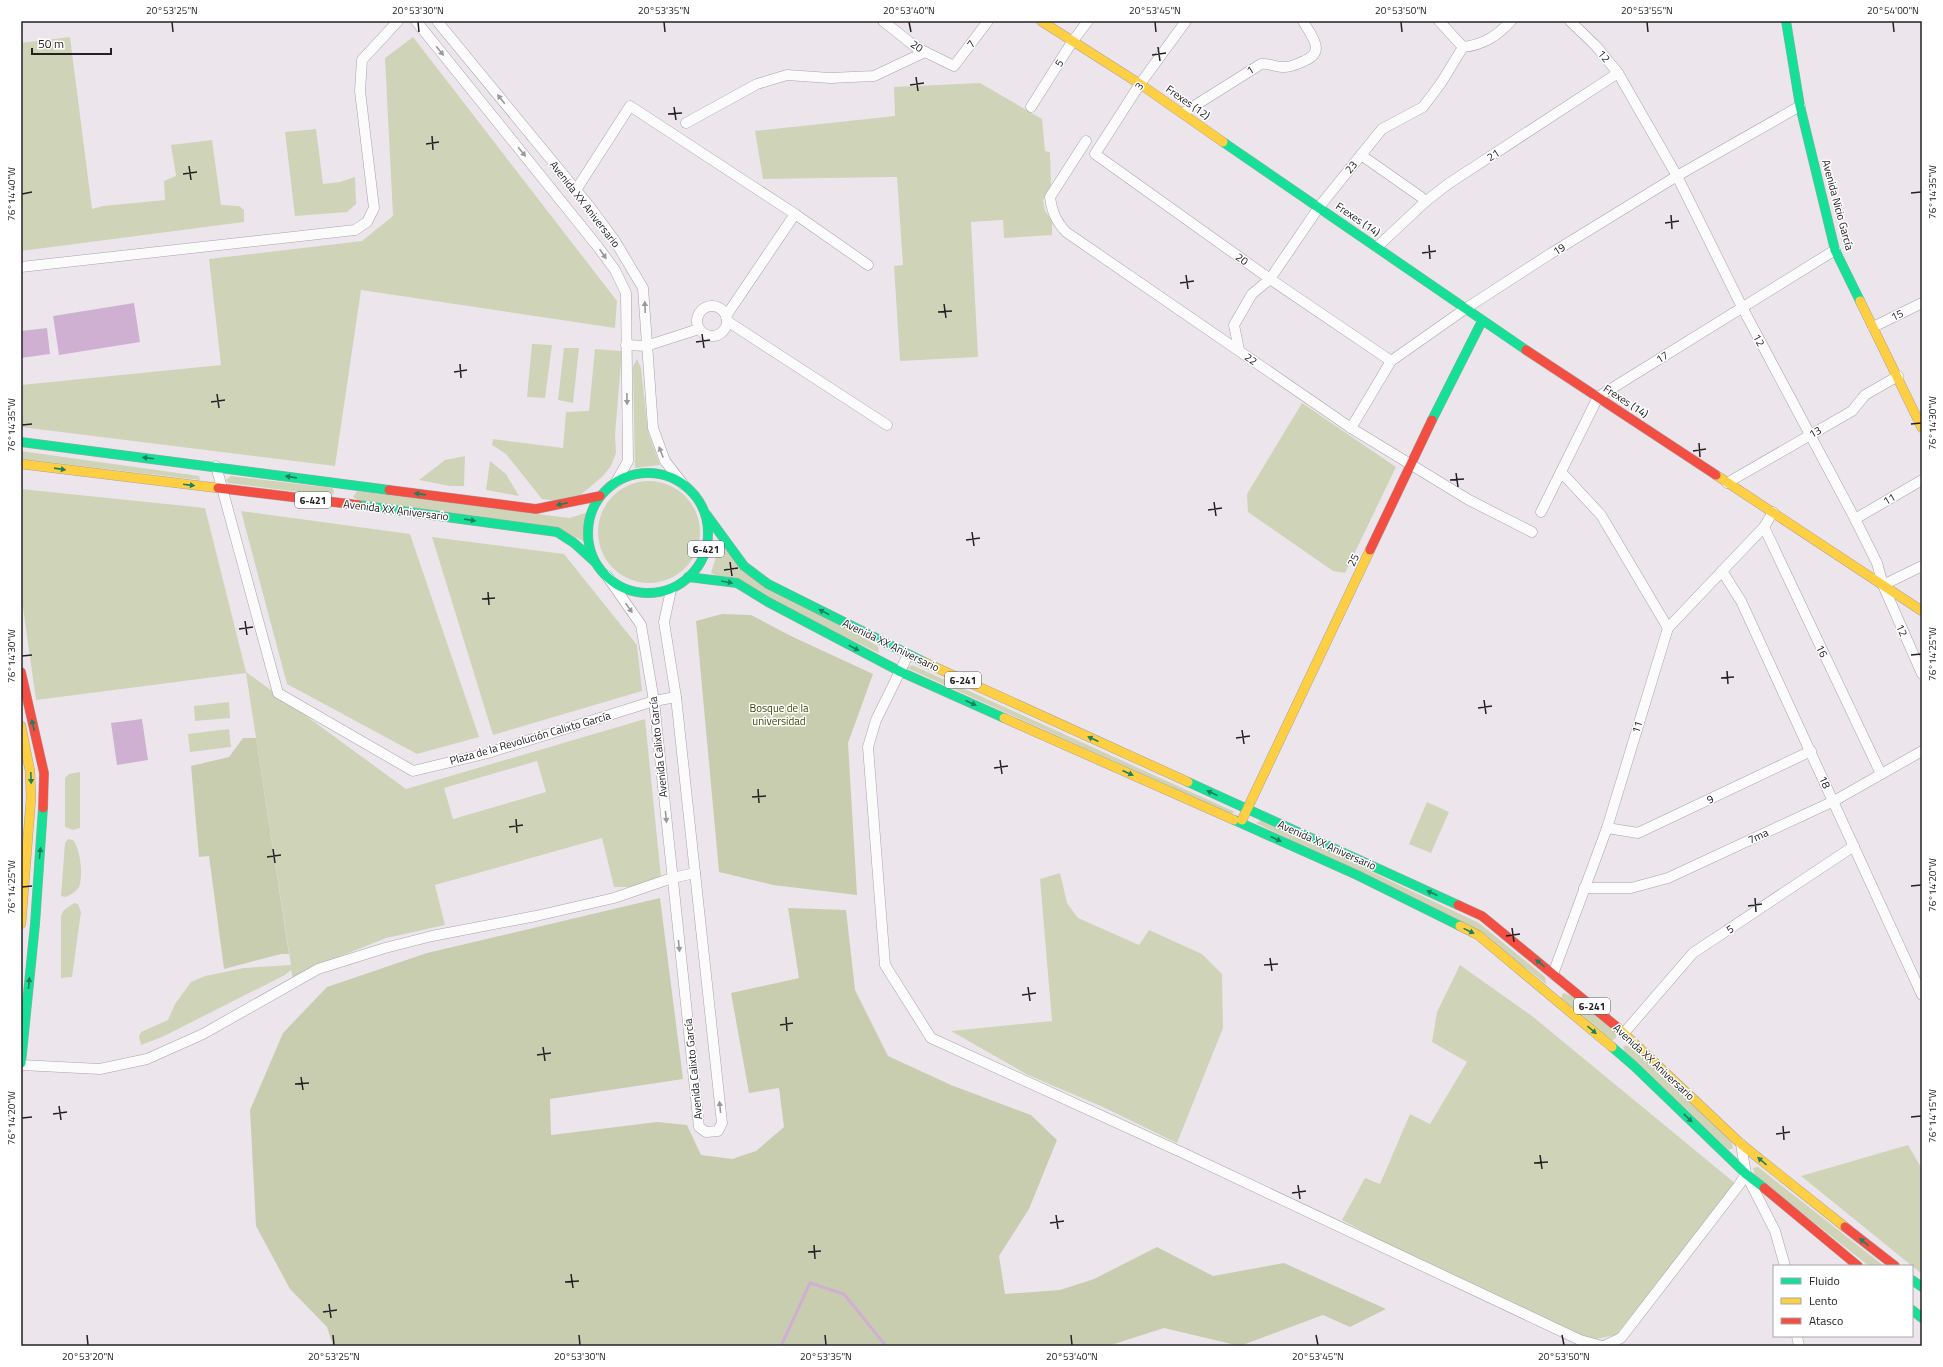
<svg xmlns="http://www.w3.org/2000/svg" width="1943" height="1367" font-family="'Titillium Web',sans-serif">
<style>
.green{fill:#cfd4b8;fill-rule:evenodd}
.forest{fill:#c8cdb0}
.water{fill:#d0b0d2}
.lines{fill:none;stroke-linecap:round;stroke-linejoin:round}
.stream{stroke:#d0b0d2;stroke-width:3}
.street-casing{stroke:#a8a3a8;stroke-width:11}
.fast-casing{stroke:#a8a3a8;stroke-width:10}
.slow-casing{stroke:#a8a3a8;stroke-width:10}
.jam-casing{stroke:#a8a3a8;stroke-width:10}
.street{stroke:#fcfbfc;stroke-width:10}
.fast{stroke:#16e098;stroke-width:9}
.slow{stroke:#ffcf43;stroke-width:9}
.jam{stroke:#f24e42;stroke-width:9}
.oneway{fill:#9b989b}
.oneway2{fill:#1d805e}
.ticks{fill:none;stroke:#242024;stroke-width:1.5}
.labels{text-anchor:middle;stroke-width:3;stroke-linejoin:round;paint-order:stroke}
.shield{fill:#fff;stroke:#666366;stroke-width:1}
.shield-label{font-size:10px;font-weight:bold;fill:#242024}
.street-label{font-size:11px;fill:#242024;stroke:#fff}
.park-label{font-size:11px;fill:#3c4700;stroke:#fff}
.neatline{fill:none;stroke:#242024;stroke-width:1.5}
.ticks-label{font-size:10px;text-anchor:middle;fill:#242024}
</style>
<rect width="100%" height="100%" fill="#ece6ec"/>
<g class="green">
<polygon points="70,37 92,209 103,206 165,200 164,181 176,176 171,145 212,140 221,205 239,206 244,210 244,222 21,251 21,43"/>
<polygon points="413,37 617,301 615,328 361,290 335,466 21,427 21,385 221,365 209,259 362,241 393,216 385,58"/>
<polygon points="980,83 1042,119 1045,151 1050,152 1051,185 1043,200 1045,211 1052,220 1052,235 1004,238 1003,220 971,222 978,357 900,361 894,266 903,265 897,177 763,179 755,131 895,116 894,87"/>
<polygon points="316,129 323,184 340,182 355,177 356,204 347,212 295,216 285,132"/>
<polygon points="532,344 552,345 545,398 527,397"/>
<polygon points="564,348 579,348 573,403 558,400"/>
<polygon points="595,349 622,351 615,435 616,453 611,466 603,476 577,498 557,501 542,499 506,454 492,445 493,439 563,448 566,412 589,411"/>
<polygon points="637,359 641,368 648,432 660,465 635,468 633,367"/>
<polygon points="1302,403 1396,467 1345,573 1333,571 1248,512 1247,494"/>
<polygon points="21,451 199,476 200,480 21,459"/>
<polygon points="465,456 464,486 450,486 419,480 445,460"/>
<polygon points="490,461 506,474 519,496 486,490"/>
<polygon points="231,476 333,488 334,493 329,496 228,483 226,480"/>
<circle cx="649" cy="532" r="51"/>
<path d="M 21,489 L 205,508 L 246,672 L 406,789 L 645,719 L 662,887 L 614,887 L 602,838 L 435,885 L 445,925 L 386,938 L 336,958 L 313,971 L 293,979 L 291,970 L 285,975 L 162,1037 L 141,1045 L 139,1036 L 141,1032 L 168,1020 L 175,1004 L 191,982 L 205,976 L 244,968 L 291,965 L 246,673 L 36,700 L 21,593 ZM 537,761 L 546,792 L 453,819 L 444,788 Z"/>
<polygon points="357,491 569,518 586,513 586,543 578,538 358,500 353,497"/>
<polygon points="241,511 410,534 479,737 417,754 287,684"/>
<polygon points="432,537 564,554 637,645 642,691 493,735"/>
<polygon points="721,541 743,572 878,646 879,653 711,573"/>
<polygon points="912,665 1235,812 1231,814 907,668"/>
<polygon points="229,702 230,718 195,721 194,706"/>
<polygon points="229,729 231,747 190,752 188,734"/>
<polygon points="80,772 80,828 73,830 65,827 65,778 69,774"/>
<polygon points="1427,802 1449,812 1431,853 1409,844"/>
<polygon points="1262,820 1479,923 1545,977 1546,984 1479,931 1256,823"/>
<path d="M 68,839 L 73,840 C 80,848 83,873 80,884 C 79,890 72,894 66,897 L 61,896 L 65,843 Z"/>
<polygon points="1060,873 1067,903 1078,918 1139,945 1149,930 1202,954 1222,974 1223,1028 1177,1143 1103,1107 1028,1075 951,1031 1052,1021 1040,879"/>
<polygon points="74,903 78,904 81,912 72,977 61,978 61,916 63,911"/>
<polygon points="1460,965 1532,1016 1736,1184 1616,1335 1591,1340 1406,1254 1342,1220 1365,1178 1380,1184 1410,1114 1430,1124 1467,1062 1432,1042 1437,1012"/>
<polygon points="1563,993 1570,995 1616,1032 1616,1038 1611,1041 1561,999"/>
<polygon points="1630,1045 1731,1141 1733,1148 1729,1150 1625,1053 1623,1046"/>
<polygon points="1908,1145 1922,1169 1922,1274 1801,1176"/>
<polygon points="1758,1167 1884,1266 1869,1266 1755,1176 1753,1168"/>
</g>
<g class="forest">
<polygon points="722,614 751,615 791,636 873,674 848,743 857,895 773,885 719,872 696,621"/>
<polygon points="243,738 256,738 289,954 281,954 224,969 209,856 199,857 191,766 229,757"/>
<polygon points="660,898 683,1079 550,1099 551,1135 657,1122 687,1125 701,1155 733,1159 738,1157 756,1151 784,1127 779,1088 749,1093 731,993 799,978 788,908 846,910 855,990 888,1056 951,1085 1031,1115 1057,1140 1029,1209 999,1256 1005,1294 1060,1290 1094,1279 1157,1247 1213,1276 1284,1263 1386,1309 1350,1327 1323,1315 1240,1346 1164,1328 1108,1346 333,1346 327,1327 290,1289 256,1226 250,1110 283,1033 327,987 427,953"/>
</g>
<g class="water">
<polygon points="134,303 140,342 59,355 53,316"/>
<polygon points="47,328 50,354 21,358 21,331"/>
<polygon points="142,719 148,760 117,765 111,723"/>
</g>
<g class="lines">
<polyline class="stream" points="781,1346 810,1283 844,1294 886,1346"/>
<g class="street-casing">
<g id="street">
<polyline points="416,21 598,247 615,270 626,293 628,461 616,482"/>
<polyline points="437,21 590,207 615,241 643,288 653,428 665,461 683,484"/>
<polyline points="883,21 917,48 954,66 988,21"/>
<polyline points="1186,21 1140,84 1095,154 1270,279 1391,361"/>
<polyline points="1439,21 1463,47"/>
<polyline points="1570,21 1596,46 1618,73 1677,176 1742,307 1855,519 1877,563 1883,585 1922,674"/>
<path d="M 1463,47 C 1483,45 1497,36 1511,21"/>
<polyline points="1031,107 1072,42 1088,21"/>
<path d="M 1183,113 L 1261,64 C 1269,63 1275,67 1282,67 C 1290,68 1297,64 1304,61 C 1327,52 1311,36 1303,21"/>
<polyline points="686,123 757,84 787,75 830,78 874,76 925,52"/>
<path d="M 1086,141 L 1050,197 C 1052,212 1056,221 1066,232 L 1351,428 L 1469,500 L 1532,532"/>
<polyline points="1361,155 1421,197 1425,202"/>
<polyline points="576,190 630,106 795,214 868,265"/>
<polyline points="1377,247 1425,202 1448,184 1618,73"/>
<polyline points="21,267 355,230 367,222 374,208 360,91 362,60 398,21"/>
<circle cx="712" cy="321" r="15"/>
<polyline points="726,316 795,214"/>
<polyline points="727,321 887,425"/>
<polyline points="1873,327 1922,303"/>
<polyline points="626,345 646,346 699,329"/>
<polyline points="1239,350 1234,325 1252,294 1270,279 1319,207 1382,129 1423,107 1441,83 1463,47"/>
<polyline points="1351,428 1391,361 1465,309 1550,254 1677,176 1800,106"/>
<polyline points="216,466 278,693 413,771 488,753 654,701 676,697"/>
<polyline points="1561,472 1601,515 1668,628"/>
<polyline points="1727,483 1852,411 1865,395 1898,376"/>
<polyline points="1541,512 1598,397 1835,250"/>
<polyline points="1855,519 1922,480"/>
<polyline points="1764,527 1881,774"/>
<polyline points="1722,571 1741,601 1922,995"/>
<polyline points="607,576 641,625 654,701 699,1127 706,1132 718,1131 722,1123 676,697 664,622 671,590"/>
<polyline points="1883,585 1922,566"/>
<polyline points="908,655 876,720 868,747 885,965 931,1038 1181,1152 1580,1340 1602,1346"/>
<polyline points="1607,828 1638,833 1811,751"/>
<polyline points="1584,888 1631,888 1668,878 1834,801 1922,751"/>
<polyline points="1553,974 1607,828 1668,628 1764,527 1773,512"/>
<polyline points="1624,1033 1693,953 1854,846"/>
<polyline points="21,1065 100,1069 147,1059 203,1034 318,969 385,948 432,936 536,916 614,898 672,878 695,873"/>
<polyline points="1748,1178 1775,1231 1785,1266"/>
<polyline points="1797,1336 1799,1346"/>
<polyline points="1604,1346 1621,1338 1739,1185 1746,1174 1741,1144"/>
</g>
</g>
<g class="fast-casing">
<g id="fast">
<polyline points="1786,21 1800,106 1835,250 1860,301"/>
<polyline points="1223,142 1526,350"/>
<polyline points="1432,420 1482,321"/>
<polyline points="21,442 389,490"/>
<circle cx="648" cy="533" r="60"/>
<polyline points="358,505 557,532 574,543 595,562"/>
<polyline points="706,514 744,566 768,584 924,662"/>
<polyline points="688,577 737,583 768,602 901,672 1004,718"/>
<polyline points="1188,782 1458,905"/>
<polyline points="1234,820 1357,875 1460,926"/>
<polyline points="1612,1047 1634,1066 1746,1174 1764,1188"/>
<polyline points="21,1063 35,924 43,808"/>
<polyline points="1912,1280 1922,1287"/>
<polyline points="1912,1310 1922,1318"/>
</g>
</g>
<g class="slow-casing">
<g id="slow">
<polyline points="1041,21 1140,84 1223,142"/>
<polyline points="1860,301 1922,428"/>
<polyline points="21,464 218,488"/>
<polyline points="1716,475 1922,611"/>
<polyline points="924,662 1188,782"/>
<polyline points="1004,718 1234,820"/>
<polyline points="21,726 30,771 31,798 21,924"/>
<polyline points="1242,820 1370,550"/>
<polyline points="1460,926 1478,935 1612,1047"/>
<polyline points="1617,1027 1741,1144 1845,1227"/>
</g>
</g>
<g class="jam-casing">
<g id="jam">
<polyline points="1526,350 1716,475"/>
<polyline points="218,488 358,505"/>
<polyline points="389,490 536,509 600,496"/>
<polyline points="1370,550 1432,420"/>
<polyline points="21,672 44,773 43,808"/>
<polyline points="1458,905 1482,916 1617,1027"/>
<polyline points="1764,1188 1858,1266"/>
<polyline points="1845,1227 1895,1266"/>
</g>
</g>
<use href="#street" class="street"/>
<use href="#fast" class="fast"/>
<use href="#slow" class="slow"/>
<use href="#jam" class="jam"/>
</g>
<defs><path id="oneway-solid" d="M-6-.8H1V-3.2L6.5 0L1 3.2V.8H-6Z"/></defs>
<g class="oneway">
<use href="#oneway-solid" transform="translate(440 51) rotate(51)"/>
<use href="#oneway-solid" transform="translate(501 99) rotate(-129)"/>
<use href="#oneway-solid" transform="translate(522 152) rotate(51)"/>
<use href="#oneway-solid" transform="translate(603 254) rotate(55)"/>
<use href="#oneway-solid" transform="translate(645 307) rotate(-92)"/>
<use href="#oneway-solid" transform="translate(627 399) rotate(89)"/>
<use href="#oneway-solid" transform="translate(661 452) rotate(-111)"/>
<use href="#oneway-solid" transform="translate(629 608) rotate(55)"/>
<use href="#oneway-solid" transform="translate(666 817) rotate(84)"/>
<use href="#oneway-solid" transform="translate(679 946) rotate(84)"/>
<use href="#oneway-solid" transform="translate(720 1107) rotate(-96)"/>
</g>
<g class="oneway2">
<use href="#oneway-solid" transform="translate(148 458) rotate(-173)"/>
<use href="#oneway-solid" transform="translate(60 469) rotate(8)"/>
<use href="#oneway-solid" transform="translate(291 477) rotate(-172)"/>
<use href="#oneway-solid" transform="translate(189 485) rotate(7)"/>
<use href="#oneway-solid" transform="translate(420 494) rotate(-172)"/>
<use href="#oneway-solid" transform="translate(562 504) rotate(168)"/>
<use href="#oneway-solid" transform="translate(470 520) rotate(8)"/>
<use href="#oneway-solid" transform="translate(727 582) rotate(10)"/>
<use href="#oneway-solid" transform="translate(824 612) rotate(-153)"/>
<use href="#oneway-solid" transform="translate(854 648) rotate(28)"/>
<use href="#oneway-solid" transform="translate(971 703) rotate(24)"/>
<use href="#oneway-solid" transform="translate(33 725) rotate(-103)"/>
<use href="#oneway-solid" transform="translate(1093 739) rotate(-156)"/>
<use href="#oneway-solid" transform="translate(1128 773) rotate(24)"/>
<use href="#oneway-solid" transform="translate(31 778) rotate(88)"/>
<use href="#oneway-solid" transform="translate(1212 793) rotate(-156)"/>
<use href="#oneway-solid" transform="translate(1276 839) rotate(24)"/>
<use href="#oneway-solid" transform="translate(40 853) rotate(-84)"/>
<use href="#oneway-solid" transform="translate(1432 893) rotate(-156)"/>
<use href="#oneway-solid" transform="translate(1469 931) rotate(26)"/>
<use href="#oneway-solid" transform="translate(1540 963) rotate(-141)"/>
<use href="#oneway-solid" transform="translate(29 983) rotate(-85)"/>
<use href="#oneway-solid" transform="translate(1592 1030) rotate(40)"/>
<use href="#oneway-solid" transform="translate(1688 1118) rotate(44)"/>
<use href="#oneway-solid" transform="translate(1762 1161) rotate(-140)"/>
<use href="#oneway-solid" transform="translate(1864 1242) rotate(-142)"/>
</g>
<path class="ticks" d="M 172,22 L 173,32M 418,22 L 419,32M 664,22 L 665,32M 909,22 L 911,32M 1155,22 L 1156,32M 1401,22 L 1402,32M 1647,22 L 1648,32M 1893,22 L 1894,32M 1158,47 L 1160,61M 1152,55 L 1166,53M 916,77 L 918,91M 910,85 L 924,83M 674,107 L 676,120M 668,114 L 682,113M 432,136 L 433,150M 426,144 L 439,142M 189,166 L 191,180M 183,174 L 197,172M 1911,193 L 1921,192M 22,194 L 32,192M 1671,215 L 1672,229M 1665,223 L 1679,221M 1429,245 L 1430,259M 1422,253 L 1436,251M 1186,275 L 1188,289M 1180,283 L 1194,281M 944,304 L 946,318M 938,312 L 952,311M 702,334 L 704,348M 696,342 L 710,340M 460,364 L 461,378M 454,372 L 467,370M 217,394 L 219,408M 211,402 L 225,400M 1911,424 L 1921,423M 22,425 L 32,424M 1699,443 L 1700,457M 1693,451 L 1706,449M 1456,473 L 1458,487M 1450,480 L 1464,479M 1214,502 L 1216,516M 1208,510 L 1222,508M 972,532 L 974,546M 966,540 L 980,538M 730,562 L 732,576M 724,570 L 738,568M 488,592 L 489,605M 482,599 L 495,598M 245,621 L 247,635M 239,629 L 253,627M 1911,655 L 1921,654M 22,656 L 32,655M 1727,671 L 1728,684M 1721,678 L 1734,677M 1484,700 L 1486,714M 1478,708 L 1492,706M 1242,730 L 1244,744M 1236,738 L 1250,736M 1000,760 L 1002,774M 994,768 L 1008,766M 758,789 L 759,803M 752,797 L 766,796M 516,819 L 517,833M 509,827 L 523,825M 273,849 L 275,863M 267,857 L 281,855M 1911,886 L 1921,885M 22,887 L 32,886M 1755,898 L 1756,912M 1748,906 L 1762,904M 1512,928 L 1514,942M 1506,936 L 1520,934M 1270,958 L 1272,971M 1264,965 L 1278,964M 1028,987 L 1030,1001M 1022,995 L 1036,993M 786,1017 L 787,1031M 780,1025 L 793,1023M 543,1047 L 545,1061M 537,1055 L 551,1053M 301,1077 L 303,1090M 295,1084 L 309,1083M 59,1106 L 61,1120M 53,1114 L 67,1112M 1911,1117 L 1921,1116M 22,1118 L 32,1117M 1783,1126 L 1784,1140M 1776,1134 L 1790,1132M 1540,1155 L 1542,1169M 1534,1163 L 1548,1162M 1298,1185 L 1300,1199M 1292,1193 L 1306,1191M 1056,1215 L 1058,1229M 1050,1223 L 1064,1221M 814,1245 L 815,1259M 808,1252 L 821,1251M 571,1274 L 573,1288M 565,1282 L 579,1281M 329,1304 L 331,1318M 323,1312 L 337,1310M 87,1335 L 88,1345M 333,1335 L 334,1345M 579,1335 L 580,1345M 825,1335 L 826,1345M 1071,1335 L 1072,1345M 1316,1335 L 1318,1345M 1562,1335 L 1564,1345"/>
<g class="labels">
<g class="shield">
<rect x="295" y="492" width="36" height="16" rx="3"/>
<rect x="688" y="541" width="36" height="16" rx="3"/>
<rect x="945" y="672" width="36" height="16" rx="3"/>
<rect x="1574" y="998" width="36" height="16" rx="3"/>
</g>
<g class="shield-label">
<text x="313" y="504">6-421</text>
<text x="706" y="553">6-421</text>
<text x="963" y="684">6-241</text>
<text x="1592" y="1010">6-241</text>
</g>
<g class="street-label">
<text transform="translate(971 44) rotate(-53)" y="4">7</text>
<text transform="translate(917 46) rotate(33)" y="4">20</text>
<text transform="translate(1604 56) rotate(51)" y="4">12</text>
<text transform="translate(1059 63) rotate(-58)" y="4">5</text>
<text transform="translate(1250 70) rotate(-32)" y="4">1</text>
<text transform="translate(1139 86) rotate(-56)" y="4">3</text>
<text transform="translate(1188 102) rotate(35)" y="4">Frexes (12)</text>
<text transform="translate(1493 155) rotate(-33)" y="4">21</text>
<text transform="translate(1351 167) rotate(-51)" y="4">23</text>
<text transform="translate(585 204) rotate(52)" y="4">Avenida XX Aniversario</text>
<text transform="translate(1838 205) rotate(75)" y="4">Avenida Nicio García</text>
<text transform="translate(1358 219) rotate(34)" y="4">Frexes (14)</text>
<text transform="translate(1559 249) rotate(-32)" y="4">19</text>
<text transform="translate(1242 259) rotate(35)" y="4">20</text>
<text transform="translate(1897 315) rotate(-26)" y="4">15</text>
<text transform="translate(1759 340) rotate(62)" y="4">12</text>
<text transform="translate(1662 357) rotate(-32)" y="4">17</text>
<text transform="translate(1251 359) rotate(35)" y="4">22</text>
<text transform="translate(1626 401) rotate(33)" y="4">Frexes (14)</text>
<text transform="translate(1815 432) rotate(-30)" y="4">13</text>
<text transform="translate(1889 499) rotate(-30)" y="4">11</text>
<text transform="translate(396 510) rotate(7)" y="4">Avenida XX Aniversario</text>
<text transform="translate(1353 560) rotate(-65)" y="4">25</text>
<text transform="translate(1902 630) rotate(66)" y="4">12</text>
<text transform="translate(891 645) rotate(26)" y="4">Avenida XX Aniversario</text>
<text transform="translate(1822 651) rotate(65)" y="4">16</text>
<text transform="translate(1637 727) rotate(-73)" y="4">11</text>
<text transform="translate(530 738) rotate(-16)" y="4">Plaza de la Revolución Calixto García</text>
<text transform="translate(658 747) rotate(-96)" y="4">Avenida Calixto García</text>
<text transform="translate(1825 782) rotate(66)" y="4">18</text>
<text transform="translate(1710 799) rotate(-25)" y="4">9</text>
<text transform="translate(1758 836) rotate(-25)" y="4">7ma</text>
<text transform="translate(1327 845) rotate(24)" y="4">Avenida XX Aniversario</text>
<text transform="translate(1730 929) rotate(-33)" y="4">5</text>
<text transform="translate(1654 1062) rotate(43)" y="4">Avenida XX Aniversario</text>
<text transform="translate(693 1069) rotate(-96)" y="4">Avenida Calixto García</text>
</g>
<g class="park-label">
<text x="779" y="712">Bosque de la<tspan x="779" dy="13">universidad</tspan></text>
</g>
</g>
<rect width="1943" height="1367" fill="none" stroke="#ffffff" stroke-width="44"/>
<rect x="1773" y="1265" width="140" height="72" fill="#ffffff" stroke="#a7a6a7"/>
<rect x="1781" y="1278" width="20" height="6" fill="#16e098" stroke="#a7a6a7"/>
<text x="1809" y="1285" font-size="12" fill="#242024">Fluido</text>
<rect x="1781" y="1298" width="20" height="6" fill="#ffcf43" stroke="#a7a6a7"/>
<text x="1809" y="1305" font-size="12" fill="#242024">Lento</text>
<rect x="1781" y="1318" width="20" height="6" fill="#f24e42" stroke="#a7a6a7"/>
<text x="1809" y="1325" font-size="12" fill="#242024">Atasco</text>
<path d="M32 48v6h79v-6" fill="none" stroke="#242024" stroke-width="2"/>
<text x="38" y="48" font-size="12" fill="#242024" stroke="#ffffff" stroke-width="3" paint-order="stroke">50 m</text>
<rect x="22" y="22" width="1899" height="1323" class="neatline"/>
<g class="ticks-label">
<text x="172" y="14">20°53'25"N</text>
<text x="418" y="14">20°53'30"N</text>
<text x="664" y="14">20°53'35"N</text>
<text x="909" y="14">20°53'40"N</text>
<text x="1155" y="14">20°53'45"N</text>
<text x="1401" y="14">20°53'50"N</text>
<text x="1647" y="14">20°53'55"N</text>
<text x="1893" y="14">20°54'00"N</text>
<text transform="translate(1932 192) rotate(-90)" y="4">76°14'35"W</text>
<text transform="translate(11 194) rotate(-90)" y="4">76°14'40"W</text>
<text transform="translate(1932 423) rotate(-90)" y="4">76°14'30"W</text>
<text transform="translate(11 425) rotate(-90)" y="4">76°14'35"W</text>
<text transform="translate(1932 654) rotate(-90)" y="4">76°14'25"W</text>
<text transform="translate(11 656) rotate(-90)" y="4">76°14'30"W</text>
<text transform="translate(1932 885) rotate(-90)" y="4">76°14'20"W</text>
<text transform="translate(11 887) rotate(-90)" y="4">76°14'25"W</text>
<text transform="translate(1932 1116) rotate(-90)" y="4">76°14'15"W</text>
<text transform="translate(11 1118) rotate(-90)" y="4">76°14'20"W</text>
<text x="88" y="1360">20°53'20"N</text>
<text x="334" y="1360">20°53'25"N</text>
<text x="580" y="1360">20°53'30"N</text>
<text x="826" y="1360">20°53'35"N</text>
<text x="1072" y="1360">20°53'40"N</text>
<text x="1318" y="1360">20°53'45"N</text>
<text x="1564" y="1360">20°53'50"N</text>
</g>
</svg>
